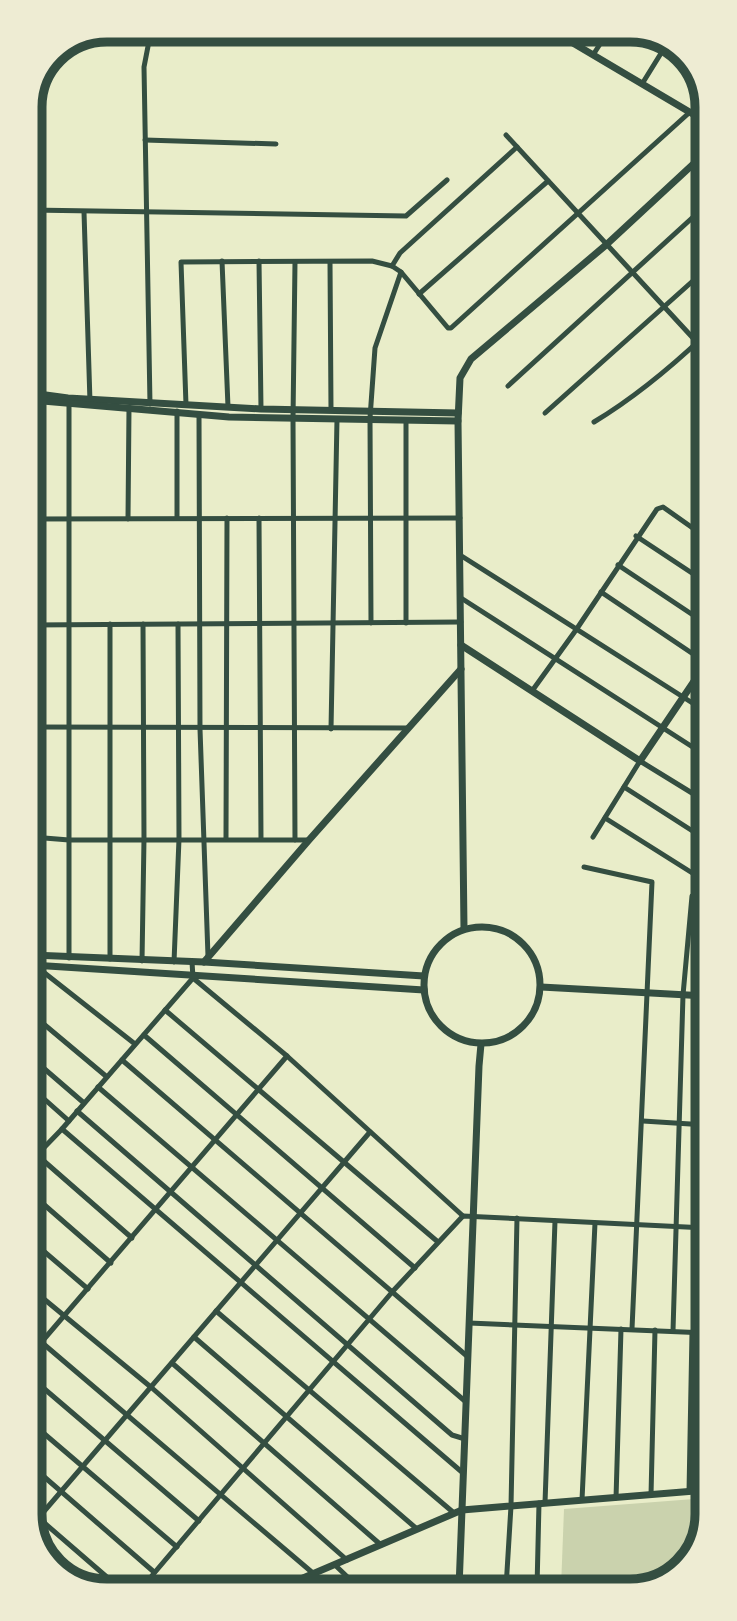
<svg xmlns="http://www.w3.org/2000/svg" width="737" height="1621" font-family="'Golos Text',sans-serif">
<style>
.green{fill:#cad2ad}
.lines{fill:none;stroke-linecap:round;stroke-linejoin:round}
.minor{stroke:#344e41;stroke-width:5}
.tertiary{stroke:#344e41;stroke-width:7}
.rim{fill:none;stroke:#344e41;stroke-width:9}
</style>
<rect width="100%" height="100%" fill="#e9edc9"/>
<polygon class="green" points="707,1498 707,1514 694,1557 655,1587 561,1588 564,1509"/>
<g class="lines">
<g class="minor">
<polyline points="593,55 609,30"/>
<polyline points="642,84 668,42"/>
<polyline points="693,114 703,98"/>
<polyline points="506,135 704,350"/>
<polyline points="145,140 276,144"/>
<polyline points="30,210 406,216 447,180"/>
<polyline points="84,212 90,402"/>
<polyline points="222,261 228,407"/>
<polyline points="259,261 261,409"/>
<polyline points="330,262 331,410"/>
<polyline points="392,266 400,253 517,147"/>
<polyline points="419,294 548,181"/>
<polyline points="508,386 703,208"/>
<polyline points="150,404 144,67 150,36"/>
<polyline points="186,405 181,262 372,261 392,266 401,272 448,328 451,328 690,112"/>
<polyline points="545,413 704,271"/>
<polyline points="199,414 200,729 208,956"/>
<polyline points="406,420 406,623"/>
<path d="M 594,422 C 634,398 670,368 704,336"/>
<polyline points="177,518 177,411"/>
<polyline points="259,518 261,839"/>
<polyline points="31,519 460,518"/>
<polyline points="128,519 129,408"/>
<polyline points="636,536 704,581"/>
<polyline points="460,555 705,711"/>
<polyline points="618,565 705,623"/>
<polyline points="601,592 705,662"/>
<polyline points="461,598 705,755"/>
<polyline points="31,615 31,652"/>
<polyline points="371,623 370,418 375,348 401,272"/>
<polyline points="110,624 110,959"/>
<polyline points="31,625 461,622"/>
<polyline points="532,691 576,630 657,509 663,507 704,536"/>
<polyline points="32,727 407,728"/>
<polyline points="331,729 337,419"/>
<polyline points="32,767 32,869"/>
<polyline points="624,787 705,839"/>
<polyline points="605,818 705,881"/>
<polyline points="32,837 69,840 309,840"/>
<polyline points="593,837 640,761 705,801"/>
<polyline points="226,839 227,518"/>
<polyline points="295,840 293,419 295,262"/>
<polyline points="584,867 652,882 632,1329"/>
<polyline points="69,958 69,405"/>
<polyline points="142,961 144,839 143,624"/>
<polyline points="174,962 179,839 178,624"/>
<polyline points="192,962 193,978 287,1056 463,1216"/>
<polyline points="37,967 135,1044"/>
<polyline points="165,1010 438,1242"/>
<polyline points="33,1015 107,1077"/>
<polyline points="144,1035 415,1268"/>
<polyline points="33,1059 84,1103"/>
<polyline points="122,1060 468,1357"/>
<polyline points="98,1087 466,1402"/>
<polyline points="33,1089 69,1121"/>
<polyline points="77,1111 452,1435 465,1439"/>
<polyline points="643,1121 706,1125"/>
<polyline points="62,1129 463,1473"/>
<polyline points="33,1137 44,1147"/>
<polyline points="37,1155 132,1238"/>
<polyline points="33,1159 62,1129 193,978"/>
<polyline points="33,1195 111,1263"/>
<polyline points="33,1242 88,1289"/>
<polyline points="33,1290 152,1388 347,1560"/>
<polyline points="216,1311 454,1513"/>
<polyline points="469,1323 707,1333"/>
<polyline points="673,1331 683,995 692,896"/>
<polyline points="33,1335 314,1574"/>
<polyline points="194,1337 417,1529"/>
<polyline points="33,1352 287,1056"/>
<polyline points="172,1363 381,1545"/>
<polyline points="34,1380 199,1521"/>
<polyline points="34,1425 177,1547"/>
<polyline points="34,1468 154,1572"/>
<polyline points="689,1492 692,1332"/>
<polyline points="651,1495 655,1330"/>
<polyline points="616,1498 621,1329"/>
<polyline points="582,1500 595,1223"/>
<polyline points="545,1503 555,1221"/>
<polyline points="34,1514 123,1591"/>
<polyline points="34,1523 370,1132"/>
<polyline points="335,1565 360,1589"/>
<polyline points="506,1588 511,1506 517,1218"/>
<polyline points="537,1588 539,1503"/>
<polyline points="139,1591 393,1291 463,1216 706,1228"/>
</g>
<g class="tertiary">
<polyline points="551,30 703,120"/>
<polyline points="31,393 68,398 261,409 458,413"/>
<polyline points="31,400 229,417 458,421"/>
<polyline points="461,645 640,761 705,665"/>
<circle cx="482" cy="985" r="58"/>
<polyline points="464,929 458,421 460,378 471,359 606,245 703,155"/>
<polyline points="32,955 204,962 424,976"/>
<polyline points="204,962 309,840 461,669"/>
<polyline points="32,965 424,990"/>
<polyline points="541,987 706,996"/>
<polyline points="459,1588 479,1066 481,1044"/>
<polyline points="275,1590 462,1510 707,1490"/>
</g>
</g>
<path d="M0 0H737V1621H0ZM107 42H630A65 65 0 0 1 695 107V1514A65 65 0 0 1 630 1579H107A65 65 0 0 1 42 1514V107A65 65 0 0 1 107 42Z" fill="#eeecd3" fill-rule="evenodd"/>
<path class="rim" d="M107 42H630A65 65 0 0 1 695 107V1514A65 65 0 0 1 630 1579H107A65 65 0 0 1 42 1514V107A65 65 0 0 1 107 42Z"/>
</svg>
